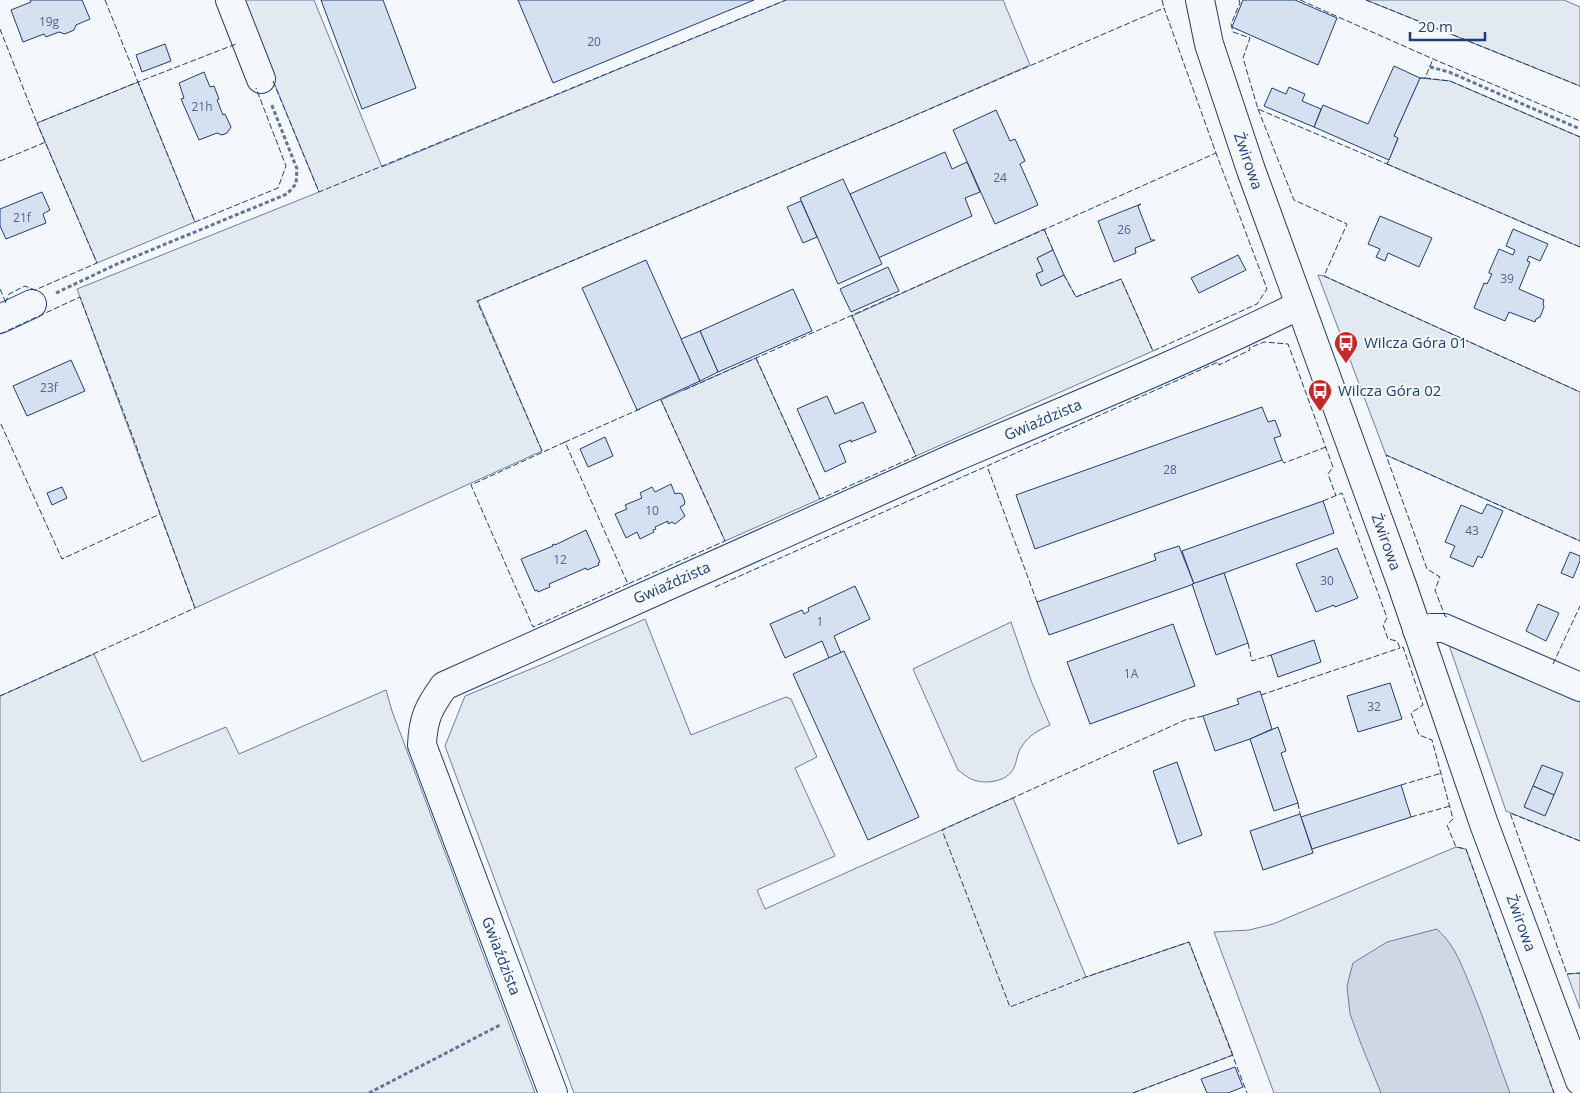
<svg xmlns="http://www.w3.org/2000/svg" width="1580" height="1093" font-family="'Open Sans',sans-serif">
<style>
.green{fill:#e3e9f0;stroke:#687fa3}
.water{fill:#cfd7e4;stroke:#687fa3}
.building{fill:#d5e0f0;stroke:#1d3f73}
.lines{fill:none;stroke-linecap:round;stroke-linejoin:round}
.minor-casing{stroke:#1d3f73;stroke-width:30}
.path{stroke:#5e769c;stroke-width:3;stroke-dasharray:4 2.5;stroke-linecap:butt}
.minor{stroke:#f4f7fb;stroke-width:28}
.fence{stroke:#1d3f73;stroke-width:1;stroke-dasharray:6 2.5;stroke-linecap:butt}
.labels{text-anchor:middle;stroke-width:4;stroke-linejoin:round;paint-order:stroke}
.number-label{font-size:12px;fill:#4b6792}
.street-label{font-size:15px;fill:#1d3f73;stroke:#f4f7fb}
.poi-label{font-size:15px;fill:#1d3f73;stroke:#f4f7fb;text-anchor:start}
</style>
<rect width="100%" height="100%" fill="#f4f7fb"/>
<g class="green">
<polygon points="240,0 314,0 382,167 786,0 1003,0 1030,65 895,124 478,301 542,451 195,608 77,289 319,192"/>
<polygon points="1366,0 1564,0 1580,7 1580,86"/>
<polygon points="1420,78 1450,81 1580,137 1580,247 1387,164 1398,139 1394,136"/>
<polygon points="138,82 195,222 97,263 37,123"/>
<polygon points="1044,229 1053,250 1037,258 1043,271 1036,275 1041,285 1064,275 1076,297 1121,279 1153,351 916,456 852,316"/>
<polygon points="1318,275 1324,276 1580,392 1580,541 1386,455"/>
<polygon points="756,358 820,499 725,541 661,400"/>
<polygon points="645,619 691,735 786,697 791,699 817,757 795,768 835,856 757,890 765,909 1013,798 1086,977 1189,942 1233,1055 1133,1093 574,1093 445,746 465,696 548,662"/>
<path d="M 1011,622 L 1032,683 L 1050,725 C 1039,730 1029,735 1022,746 C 1017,753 1017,761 1014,768 C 1007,782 985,785 971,779 C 967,777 962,773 958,770 L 913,669 Z"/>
<polygon points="1449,645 1471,649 1580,699 1580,841 1506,811"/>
<polygon points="94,654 142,762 226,727 239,754 386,690 392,711 535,1093 0,1093 0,696"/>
<polygon points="1456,847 1466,849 1554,1093 1274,1093 1214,932 1249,930 1273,924"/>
<polygon points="1580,973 1580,1009 1567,974"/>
</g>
<path class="water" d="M 1437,929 C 1456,947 1460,962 1470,985 C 1485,1020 1496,1057 1510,1093 L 1381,1093 L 1361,1044 L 1350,1014 L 1347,986 L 1353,963 L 1387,942 Z"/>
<g class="building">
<polygon points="30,0 82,0 90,19 76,25 74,30 65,34 59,32 46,37 44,34 23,42 11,10 31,2"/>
<polygon points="321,0 383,0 416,88 362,109"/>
<polygon points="518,0 754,0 553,83"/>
<polygon points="1243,0 1295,0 1337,18 1318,65 1232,27"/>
<polygon points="165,44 171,61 142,72 136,55"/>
<polygon points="1394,66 1420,78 1394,136 1398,138 1389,160 1314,127 1323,105 1368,124"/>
<polygon points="204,72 210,87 214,86 219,99 217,100 223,115 225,114 231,127 227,133 222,135 217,133 199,140 181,99 184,98 179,83"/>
<polygon points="1289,87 1305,94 1302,101 1321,109 1314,127 1264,106 1272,88 1286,94"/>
<polygon points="996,110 1010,141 1015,139 1025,161 1020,164 1038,205 995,224 953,130"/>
<polygon points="945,152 952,169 967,162 980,192 965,198 972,216 878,258 850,194"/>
<polygon points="843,179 882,264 838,284 800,198"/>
<polygon points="42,192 50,210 43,214 46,223 6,239 0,226 0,209"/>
<polygon points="801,201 817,237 803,243 787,207"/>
<polygon points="1141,204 1138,206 1139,209 1151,240 1155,240 1135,248 1136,253 1114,262 1098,221"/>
<polygon points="1380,216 1432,238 1419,267 1388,253 1385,261 1376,257 1380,249 1368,244"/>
<polygon points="1513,229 1548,244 1540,261 1529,256 1527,261 1530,262 1519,289 1544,300 1543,303 1544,307 1540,317 1536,319 1535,322 1509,312 1505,321 1474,308 1484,283 1487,284 1492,274 1489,273 1489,272 1499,249 1513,255 1515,250 1506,246"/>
<polygon points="1053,250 1064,275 1041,286 1036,274 1043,271 1037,258"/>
<polygon points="1238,255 1246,270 1199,293 1191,278"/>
<polygon points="646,260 700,381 637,410 582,288"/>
<polygon points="888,267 899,291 851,312 840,289"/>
<polygon points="793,289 812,331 718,372 700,331"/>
<polygon points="700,331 718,372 700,381 681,339"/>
<polygon points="71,360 85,391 27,416 13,386"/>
<polygon points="827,396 835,414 863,402 876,432 851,442 851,440 839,445 846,462 825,472 797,409"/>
<polygon points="1262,407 1268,422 1275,420 1281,436 1274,438 1282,460 1035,549 1016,495"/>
<polygon points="605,437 613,456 588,467 580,449"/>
<polygon points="671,484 675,494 678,493 682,494 685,502 684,505 680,507 685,516 675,524 672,522 668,524 668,521 655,527 656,529 653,530 654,532 640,539 637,532 626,538 615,514 627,509 625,505 642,498 640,493 652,487 655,492"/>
<polygon points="62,487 67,498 52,505 47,493"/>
<polygon points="1323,501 1334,533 1194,584 1182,551"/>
<polygon points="1487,504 1503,511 1482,558 1478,556 1473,567 1450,557 1455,546 1445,542 1461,505 1482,514"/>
<polygon points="586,530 600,562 598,563 599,565 587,570 586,568 549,584 550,587 538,592 537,590 535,591 521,559 553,546 552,545 555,544 555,545"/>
<polygon points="1179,546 1194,584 1049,635 1037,602 1156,560 1154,554"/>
<polygon points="1337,548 1358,598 1335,607 1334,605 1316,612 1296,564"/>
<polygon points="1570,552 1580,556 1580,561 1573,578 1561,573"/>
<polygon points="1224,573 1248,643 1216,655 1192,584"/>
<polygon points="855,586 870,619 834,636 841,653 829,658 822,641 785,658 770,624 802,610 804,614 809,611 808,608"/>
<polygon points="1538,604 1559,613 1546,641 1526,631"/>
<polygon points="1173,624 1195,686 1090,724 1067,662"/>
<polygon points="1314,640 1321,662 1278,677 1271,655"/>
<polygon points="844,651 919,817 868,840 793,674"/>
<polygon points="1390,683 1402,719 1358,732 1347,696"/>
<polygon points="1260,691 1272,729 1250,739 1215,751 1203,716 1239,704 1237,699"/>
<polygon points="1278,727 1286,751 1281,753 1298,803 1274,811 1250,739"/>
<polygon points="1177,762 1202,835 1178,844 1153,771"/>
<polygon points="1542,765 1563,773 1554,795 1533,786"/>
<polygon points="1401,785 1411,817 1312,849 1301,817"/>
<polygon points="1533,786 1554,795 1545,816 1524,807"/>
<polygon points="1300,814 1313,853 1263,870 1250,831"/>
<polygon points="1235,1067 1243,1087 1228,1093 1207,1093 1201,1079"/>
</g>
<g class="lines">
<g class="minor-casing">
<g id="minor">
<polyline points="230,0 261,79"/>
<polyline points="1200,0 1209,44 1251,170 1402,585 1484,824 1580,1081"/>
<polyline points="0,319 32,304"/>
<polyline points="1417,630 1432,628 1444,628 1580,687"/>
<path d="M 553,1093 L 422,745 C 423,718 429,707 444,686 C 613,609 782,533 951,459 C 1068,409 1186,361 1300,305"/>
</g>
</g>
<g class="path">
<polyline points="1430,67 1449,72 1580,129"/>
<polyline points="56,293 117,264 287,194 296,184 297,169 271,103"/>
<polyline points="369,1093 500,1025"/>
</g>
<use href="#minor" class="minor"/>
<g class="fence">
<polyline points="105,0 138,82 236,44"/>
<polyline points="1162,0 1164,8"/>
<polyline points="1239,0 1240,3 1231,24 1233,32 1250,38 1243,58 1258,109 1387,164 1389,160"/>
<polyline points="1300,0 1433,59 1580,121"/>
<polyline points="1366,0 1580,86"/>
<polyline points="0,29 37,123"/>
<polyline points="1420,78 1425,78 1433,59"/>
<polyline points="1425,78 1450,81 1580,137"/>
<polyline points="273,81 319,192 786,0"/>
<polyline points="1258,109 1294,200 1347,224 1324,276 1580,392"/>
<polyline points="0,161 46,142"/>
<polyline points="1387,164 1580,247"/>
<polyline points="1044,229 1053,250"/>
<polyline points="1064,275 1076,297 1121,279 1153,351 1257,304 1267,289 1216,153"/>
<polyline points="0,289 6,303"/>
<polyline points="5,303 9,294 25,286 35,290 97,263 37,123 138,82 195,222 278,188 286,166 256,88"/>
<polyline points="0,334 80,297 137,448 160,514 62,559 0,422"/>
<polyline points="756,358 820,499 916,456 852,316"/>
<polyline points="640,409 565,442 628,584 725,541 661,400"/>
<polyline points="565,442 471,485 533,627 628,584"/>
<polyline points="542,451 477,301 895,124 1164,8 1216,153 682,391"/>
<polyline points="1282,460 1284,463 1326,447"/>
<polyline points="1323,501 1342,493 1387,618 1383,625 1388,639 1397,641 1400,648 1403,647 1423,705 1411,713 1419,735 1432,740 1453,819 1447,825 1456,847 1466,849 1554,1093"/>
<polyline points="715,587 987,466"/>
<polyline points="1037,602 987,466 1218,362 1219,365 1250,350 1249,348 1264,342 1288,344 1333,467 1328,474 1336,496"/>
<polyline points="1447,617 1445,616 1435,590 1440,577 1427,569 1386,455 1580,541"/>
<polyline points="1248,643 1252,661 1271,655"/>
<polyline points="1553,664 1580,606"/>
<polyline points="1261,695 1400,648"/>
<polyline points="0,696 195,608 160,514"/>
<polyline points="1203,716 1185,720 942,830 1010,1007 1086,977 1189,942 1247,1093"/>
<polyline points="1401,785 1442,773"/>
<polyline points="1298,803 1300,814"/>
<polyline points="1411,817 1450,806"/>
<polyline points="1580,841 1510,813 1567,974 1580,973"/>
<polyline points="1133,1093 1233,1055"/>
</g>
</g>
<defs>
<g id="bus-pin" transform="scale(1.25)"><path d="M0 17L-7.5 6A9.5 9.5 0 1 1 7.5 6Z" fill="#c62828" stroke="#f4f7fb"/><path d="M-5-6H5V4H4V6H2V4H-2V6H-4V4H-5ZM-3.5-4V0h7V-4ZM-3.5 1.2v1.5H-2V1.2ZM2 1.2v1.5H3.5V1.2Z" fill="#fff"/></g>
</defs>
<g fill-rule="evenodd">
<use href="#bus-pin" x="1346" y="343"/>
<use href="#bus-pin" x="1320" y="391"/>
</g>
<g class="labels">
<g class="number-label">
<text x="49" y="26">19g</text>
<text x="594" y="46">20</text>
<text x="202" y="111">21h</text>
<text x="1000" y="182">24</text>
<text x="22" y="222">21f</text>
<text x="1124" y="234">26</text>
<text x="1507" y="283">39</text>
<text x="49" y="392">23f</text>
<text x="1170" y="474">28</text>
<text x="652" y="515">10</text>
<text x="1472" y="535">43</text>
<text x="560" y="564">12</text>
<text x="1327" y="585">30</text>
<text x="820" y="626">1</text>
<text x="1131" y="678">1A</text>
<text x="1374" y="711">32</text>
</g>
<g class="street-label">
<text transform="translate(1248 161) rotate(71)" y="5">Żwirowa</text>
<text transform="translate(1043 420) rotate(-23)" y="5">Gwiaździsta</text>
<text transform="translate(1386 542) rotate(70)" y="5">Żwirowa</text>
<text transform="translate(672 583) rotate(-24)" y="5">Gwiaździsta</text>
<text transform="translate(1521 923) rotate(70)" y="5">Żwirowa</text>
<text transform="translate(501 956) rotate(69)" y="5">Gwiaździsta</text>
</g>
<g class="poi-label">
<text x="1364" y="348">Wilcza Góra 01</text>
<text x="1338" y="396">Wilcza Góra 02</text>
</g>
</g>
<path d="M1410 32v8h75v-8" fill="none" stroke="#1d3f73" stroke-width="2.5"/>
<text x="1418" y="32" font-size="15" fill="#1d3f73" stroke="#f4f7fb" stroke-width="4" paint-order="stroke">20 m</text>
</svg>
